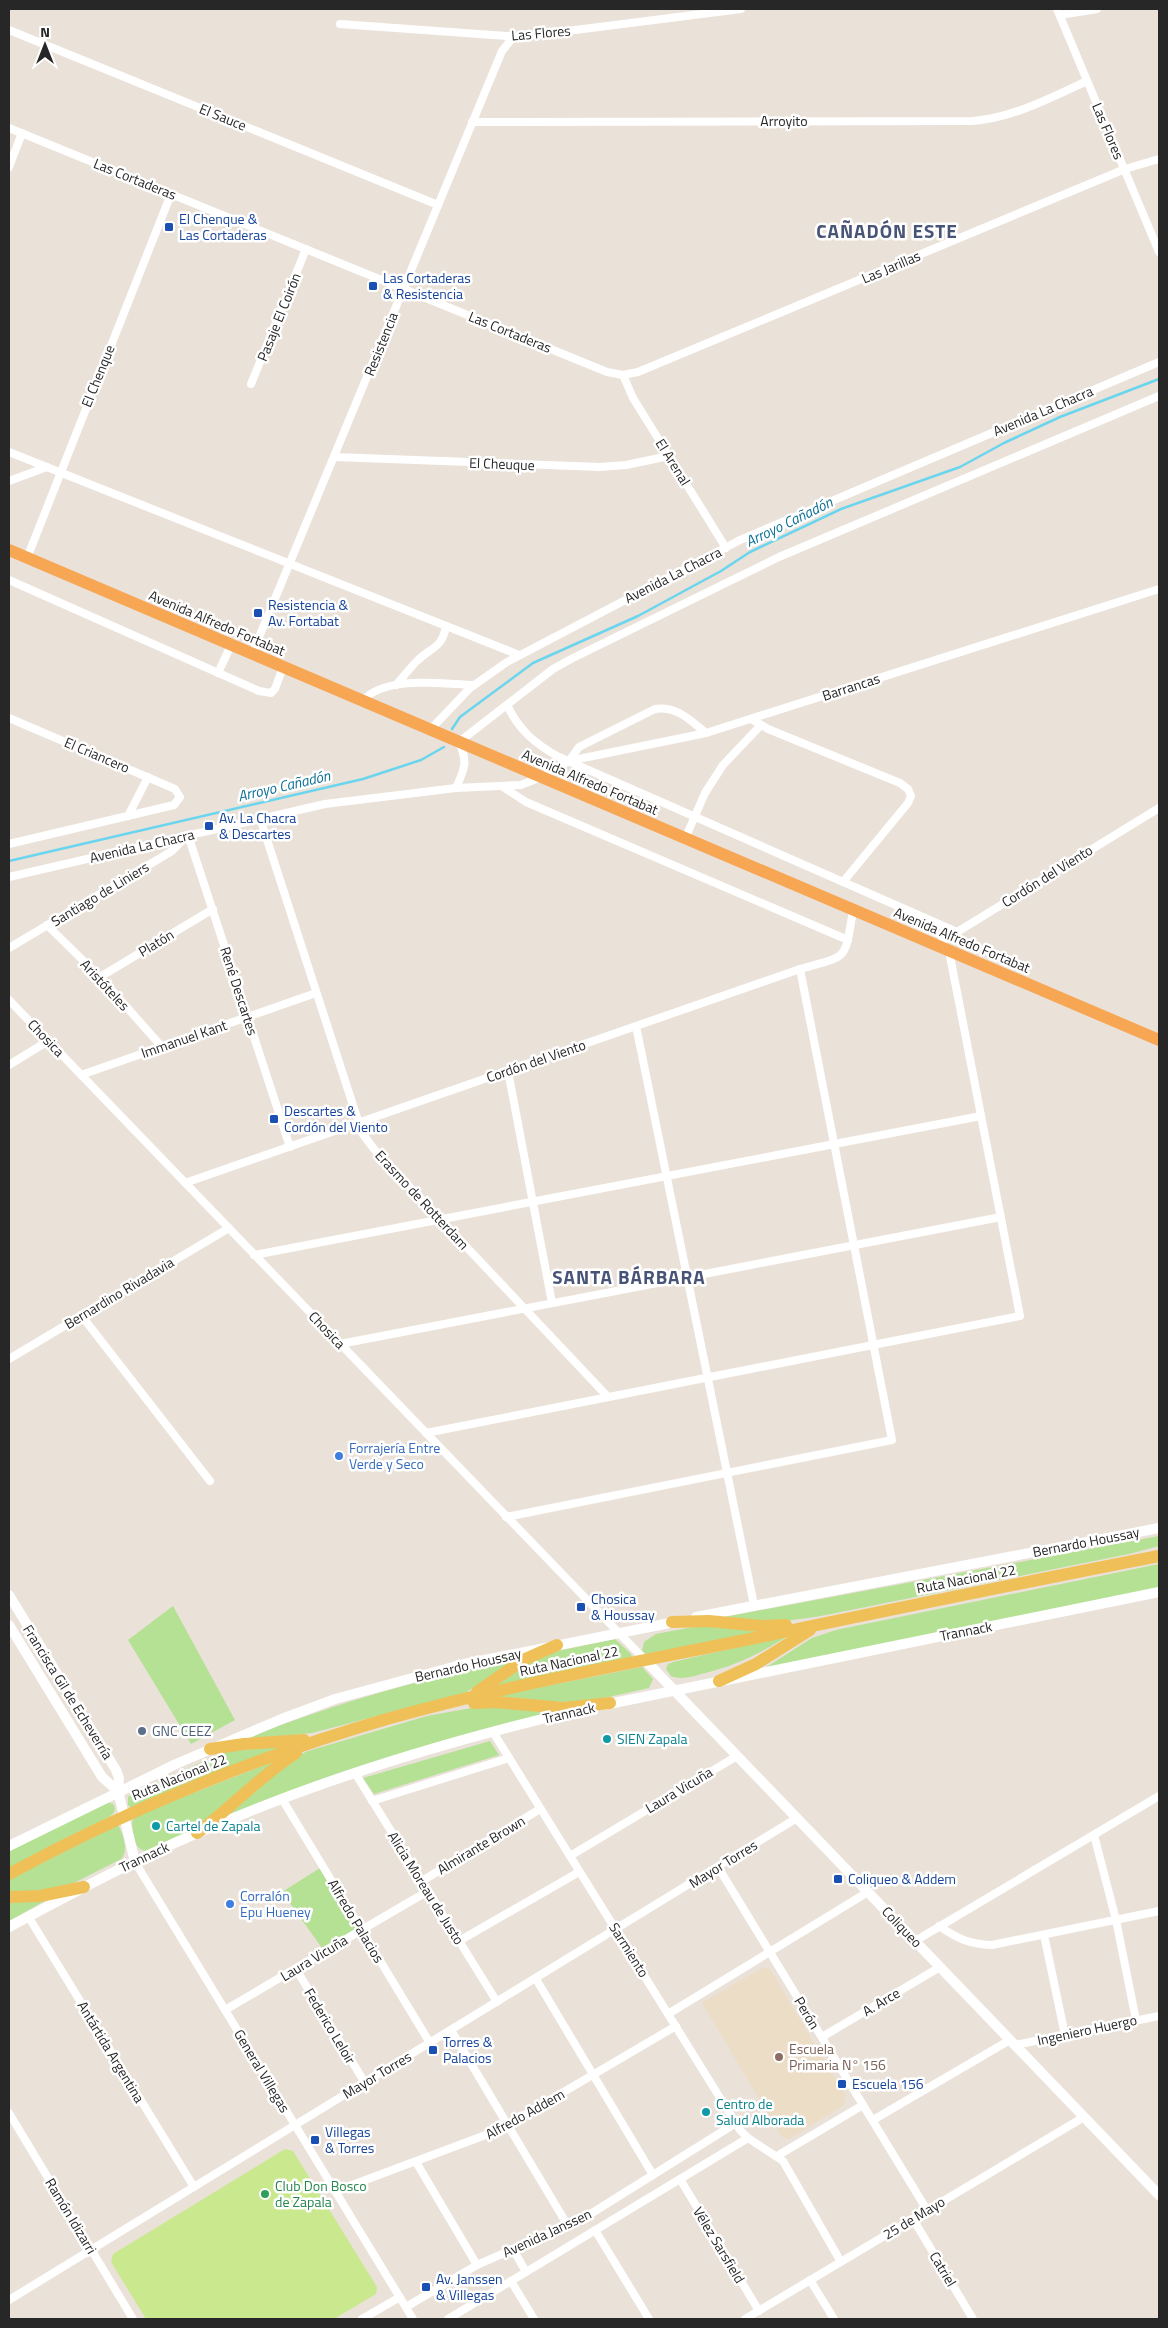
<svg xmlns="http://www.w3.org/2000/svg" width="1168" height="2328" font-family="'Titillium Web',sans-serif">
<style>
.education{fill:#ecddc7}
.green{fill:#b4e194}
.pitch{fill:#cae98f}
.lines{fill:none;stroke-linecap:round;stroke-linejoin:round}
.stream{stroke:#6ad5ee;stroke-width:2.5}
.minor{stroke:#fff;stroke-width:8}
.tertiary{stroke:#fff;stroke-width:10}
.primary{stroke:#f0c058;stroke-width:12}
.trunk{stroke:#f7a754;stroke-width:12}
.transit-dot{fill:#1a4fb4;stroke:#fff;stroke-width:2}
.shop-dot{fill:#3f7fe0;stroke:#fff;stroke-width:2}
.service-dot{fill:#5c6f8a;stroke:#fff;stroke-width:2}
.culture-dot{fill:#0f9aa8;stroke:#fff;stroke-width:2}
.education-dot{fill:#8d6e63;stroke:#fff;stroke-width:2}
.leisure-dot{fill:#2e9e5b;stroke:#fff;stroke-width:2}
.labels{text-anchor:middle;stroke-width:5;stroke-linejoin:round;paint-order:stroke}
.street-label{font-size:14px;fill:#272727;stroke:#fff}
.transit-label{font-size:14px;fill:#164399;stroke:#fff;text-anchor:start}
.shop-label{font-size:14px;fill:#366cbe;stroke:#fff;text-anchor:start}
.service-label{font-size:14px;fill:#4e5e75;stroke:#fff;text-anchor:start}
.culture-label{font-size:14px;fill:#0d838f;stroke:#fff;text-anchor:start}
.education-label{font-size:14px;fill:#785e54;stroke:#fff;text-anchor:start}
.leisure-label{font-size:14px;fill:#27864d;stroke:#fff;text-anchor:start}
.water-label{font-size:15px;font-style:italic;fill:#0d7195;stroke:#fff}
.district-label{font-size:19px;font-weight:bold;letter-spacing:1px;fill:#485477;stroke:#fff}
</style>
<rect width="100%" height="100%" fill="#eae1d8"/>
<polygon class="education" points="762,1968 770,1969 845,2095 844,2105 789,2139 782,2137 702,2003"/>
<g class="green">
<polygon points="1159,1536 1159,1546 1129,1554 821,1616 778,1622 719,1618"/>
<polygon points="1159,1564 1159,1588 765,1668 812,1638 836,1630"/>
<polygon points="173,1606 235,1720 191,1744 128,1640"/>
<polygon points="698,1626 770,1630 646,1654 642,1651 644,1642 656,1634"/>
<path d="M 790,1635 C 758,1654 738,1665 701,1674 C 691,1677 681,1680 671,1676 L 666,1669 L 668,1664 L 673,1662 Z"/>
<polygon points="615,1639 631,1654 632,1658 486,1689 522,1664 548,1653"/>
<path d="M 521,1657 L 465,1693 L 312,1733 L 243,1740 C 333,1703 426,1678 521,1657 Z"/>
<polygon points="642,1667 653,1679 649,1688 582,1703 487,1698"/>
<polygon points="488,1705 559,1712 313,1782 225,1817 297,1756 308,1751 427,1716"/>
<polygon points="490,1741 499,1755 374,1794 363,1778"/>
<polygon points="291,1745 131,1808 128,1805 128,1797 132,1794 224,1752"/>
<path d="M 280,1759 L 197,1829 L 148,1851 C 133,1851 133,1834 132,1822 L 135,1816 Z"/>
<path d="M 107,1802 L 113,1804 C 117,1810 114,1813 109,1817 L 9,1868 L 9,1851 Z"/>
<path d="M 118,1825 C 123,1834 129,1851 121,1859 L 66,1887 L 9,1894 L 9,1879 Z"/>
<polygon points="320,1868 356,1929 322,1948 282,1892"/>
<polygon points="50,1898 9,1921 9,1900"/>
</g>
<polygon class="pitch" points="285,2149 293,2151 377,2287 376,2294 334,2319 146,2319 111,2262 113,2254"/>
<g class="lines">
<g class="stream">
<polyline points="452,729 460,717 533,663 638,616 721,571 750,552 841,509 960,467 1004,443 1060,417 1159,379"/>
<polyline points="9,861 363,779 421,760 444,747"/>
</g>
<g class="minor">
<polyline points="1057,9 1159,252"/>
<polyline points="1060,15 1097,9"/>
<polyline points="340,24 520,37 741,9"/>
<polyline points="9,30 438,205"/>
<path d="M 472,122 L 972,121 C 1013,118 1050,98 1087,81"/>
<polyline points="9,128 607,372 623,375 638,372 1125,169 1159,159"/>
<polyline points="9,167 22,133"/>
<polyline points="623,375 633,398 726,548"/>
<polyline points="251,384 306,249"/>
<polyline points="9,452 519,655"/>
<polyline points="334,457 600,467 626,465 669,456"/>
<polyline points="9,481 47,467"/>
<polyline points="27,558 171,194"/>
<polyline points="9,580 259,691 271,693 275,689 283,667"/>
<polyline points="252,654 502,51 514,36"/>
<polyline points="218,673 231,645"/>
<path d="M 396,685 C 403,677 410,668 417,661 C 431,647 442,649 446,626"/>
<path d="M 362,701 C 386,675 440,684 474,685"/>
<path d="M 507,705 C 519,730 535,744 559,757 L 957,932"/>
<polyline points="9,718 175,789 180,797 174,805 9,844"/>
<polyline points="751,719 768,729 900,783 908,789 911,796 908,803 843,882"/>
<polyline points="430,730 470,688 507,662 740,540 1159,362"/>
<path d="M 569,761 L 579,747 L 655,709 C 677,706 690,720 706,733"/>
<polyline points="503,787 526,802 848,940"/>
<path d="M 456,788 C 465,768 468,762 459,742 L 553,669 L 573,658 L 779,557 L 1159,396"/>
<polyline points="128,816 148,777"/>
<polyline points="260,818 362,1133 374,1149 608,1397"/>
<polyline points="188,835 290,1147"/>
<polyline points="685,839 705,793 723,765 761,725"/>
<polyline points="9,877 325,804 456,788 521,785 541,777 569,761 706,733 1159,589"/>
<polyline points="47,925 100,977 162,1047"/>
<polyline points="936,945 1159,808"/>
<polyline points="9,948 172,851 188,835"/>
<polyline points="100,977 213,909"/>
<polyline points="9,1000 645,1660"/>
<polyline points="636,1026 754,1605"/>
<polyline points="9,1065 48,1041"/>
<polyline points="508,1071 552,1303"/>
<polyline points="81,1075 316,993"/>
<path d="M 185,1183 L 800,969 C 850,955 844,961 853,911"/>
<polyline points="254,1255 981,1116"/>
<polyline points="81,1315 210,1481"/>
<polyline points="340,1344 1001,1217"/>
<polyline points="9,1359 229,1228"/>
<polyline points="426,1433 1020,1316 949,951"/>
<polyline points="506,1517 892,1440 800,969"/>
<polyline points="493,1732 740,2130 748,2138 783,2161 841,2262"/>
<polyline points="355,1773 497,2002"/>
<polyline points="282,1799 430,2043"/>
<polyline points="372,1801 509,1758"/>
<polyline points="1094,1835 1116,1920 1136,2020"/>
<polyline points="570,1856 737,1756"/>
<polyline points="135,1862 413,2319"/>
<polyline points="718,1867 927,2210"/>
<polyline points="422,1881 540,1809"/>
<polyline points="28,1916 194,2187"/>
<path d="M 939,1926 C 958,1939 969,1944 992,1945 L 1159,1911"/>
<polyline points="1044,1935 1065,2035"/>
<polyline points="459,1941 579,1872"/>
<polyline points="915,1941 1159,1796"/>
<polyline points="296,1969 365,2083"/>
<polyline points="536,1979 653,2175"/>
<polyline points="225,2010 428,1891"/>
<polyline points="668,2014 868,1892"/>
<polyline points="451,2030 568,2226"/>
<polyline points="822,2037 940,1967"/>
<polyline points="1015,2045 1159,2016"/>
<polyline points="9,2113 133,2319"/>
<polyline points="873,2120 1010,2040"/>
<polyline points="777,2156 863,2105"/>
<polyline points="416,2162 477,2265"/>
<polyline points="680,2179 759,2311"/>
<polyline points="336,2191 499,2130 676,2026"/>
<polyline points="913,2219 973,2319"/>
<polyline points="595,2230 649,2319"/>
<polyline points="513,2249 526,2272"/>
<polyline points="810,2280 834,2319"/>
<polyline points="511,2281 534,2319"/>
<polyline points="9,2300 797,1818"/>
<polyline points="406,2307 477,2265 584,2218 736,2123"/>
<polyline points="362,2319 400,2297"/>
<polyline points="448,2319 748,2138"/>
<polyline points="745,2319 1084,2117"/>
</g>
<g class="tertiary">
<polyline points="9,1595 116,1770 119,1778 118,1791 135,1862"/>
<polyline points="696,1617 1159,1528"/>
<polyline points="9,1625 102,1777 118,1791"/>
<polyline points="645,1660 1159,2195"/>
<polyline points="604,1705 1159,1592"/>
<polyline points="9,1846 176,1764 279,1720 335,1699 464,1664 680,1621"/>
<path d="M 9,1927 C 80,1889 151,1851 226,1821 C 338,1774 457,1739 575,1711"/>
</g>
<g class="primary">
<polyline points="672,1622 709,1621 761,1626 786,1625"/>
<polyline points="719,1681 756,1664 810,1630"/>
<polyline points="477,1692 523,1660 557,1645"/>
<polyline points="474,1703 495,1702 564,1708 610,1703"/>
<polyline points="210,1749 244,1744 304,1740"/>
<path d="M 197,1833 C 231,1808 260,1776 296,1753"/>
<path d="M 9,1874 C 129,1809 256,1757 387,1719 C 503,1686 622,1665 740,1641 C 880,1612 1019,1583 1159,1556"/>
<polyline points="9,1897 40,1896 84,1887"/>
</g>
<polyline class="trunk" points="9,550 1159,1040"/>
</g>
<g class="transit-dot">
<rect x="164" y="222" width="10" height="10" rx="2.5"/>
<rect x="368" y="281" width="10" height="10" rx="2.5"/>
<rect x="253" y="608" width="10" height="10" rx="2.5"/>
<rect x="204" y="821" width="10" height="10" rx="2.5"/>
<rect x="269" y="1114" width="10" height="10" rx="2.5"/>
<rect x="576" y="1602" width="10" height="10" rx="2.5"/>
<rect x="833" y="1874" width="10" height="10" rx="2.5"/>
<rect x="428" y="2045" width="10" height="10" rx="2.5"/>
<rect x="837" y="2079" width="10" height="10" rx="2.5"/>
<rect x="310" y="2135" width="10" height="10" rx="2.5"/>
<rect x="421" y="2282" width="10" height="10" rx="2.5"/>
</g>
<g class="shop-dot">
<circle cx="339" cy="1456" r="5"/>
<circle cx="230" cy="1904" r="5"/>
</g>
<circle class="service-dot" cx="142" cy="1731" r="5"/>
<g class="culture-dot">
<circle cx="607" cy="1739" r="5"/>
<circle cx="156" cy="1826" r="5"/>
<circle cx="706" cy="2112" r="5"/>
</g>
<circle class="education-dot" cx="779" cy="2057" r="5"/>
<circle class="leisure-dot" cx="265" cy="2194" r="5"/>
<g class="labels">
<g class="street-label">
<text transform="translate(541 33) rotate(-5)" y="5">Las Flores</text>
<text transform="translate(223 117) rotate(22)" y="5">El Sauce</text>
<text x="784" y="126">Arroyito</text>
<text transform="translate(1108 131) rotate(67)" y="5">Las Flores</text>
<text transform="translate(135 179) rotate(22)" y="5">Las Cortaderas</text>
<text transform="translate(891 267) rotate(-23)" y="5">Las Jarillas</text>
<text transform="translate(279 317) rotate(-68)" y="5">Pasaje El Coirón</text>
<text transform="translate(510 332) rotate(22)" y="5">Las Cortaderas</text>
<text transform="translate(381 344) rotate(-68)" y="5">Resistencia</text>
<text transform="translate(98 376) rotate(-68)" y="5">El Chenque</text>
<text transform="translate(1043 411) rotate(-23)" y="5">Avenida La Chacra</text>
<text transform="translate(673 462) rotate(58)" y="5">El Arenal</text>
<text transform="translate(502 464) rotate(2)" y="5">El Cheuque</text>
<text transform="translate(673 575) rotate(-27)" y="5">Avenida La Chacra</text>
<text transform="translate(217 623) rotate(23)" y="5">Avenida Alfredo Fortabat</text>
<text transform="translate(851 687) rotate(-18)" y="5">Barrancas</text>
<text transform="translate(97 755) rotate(23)" y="5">El Criancero</text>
<text transform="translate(590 782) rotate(23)" y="5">Avenida Alfredo Fortabat</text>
<text transform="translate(142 846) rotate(-13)" y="5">Avenida La Chacra</text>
<text transform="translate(1047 876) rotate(-32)" y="5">Cordón del Viento</text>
<text transform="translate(100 894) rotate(-31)" y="5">Santiago de Liniers</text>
<text transform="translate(962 940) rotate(23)" y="5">Avenida Alfredo Fortabat</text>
<text transform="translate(156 943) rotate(-31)" y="5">Platón</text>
<text transform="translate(105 985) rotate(47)" y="5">Aristóteles</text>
<text transform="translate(239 991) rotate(72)" y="5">René Descartes</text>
<text transform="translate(46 1038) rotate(46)" y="5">Chosica</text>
<text transform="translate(184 1039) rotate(-19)" y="5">Immanuel Kant</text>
<text transform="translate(536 1061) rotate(-19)" y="5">Cordón del Viento</text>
<text transform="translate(422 1200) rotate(47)" y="5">Erasmo de Rotterdam</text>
<text transform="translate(119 1293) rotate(-31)" y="5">Bernardino Rivadavia</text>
<text transform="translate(327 1330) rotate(46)" y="5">Chosica</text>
<text transform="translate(1086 1542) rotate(-11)" y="5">Bernardo Houssay</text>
<text transform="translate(966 1579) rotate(-11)" y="5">Ruta Nacional 22</text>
<text transform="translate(966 1631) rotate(-11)" y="5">Trannack</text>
<text transform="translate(569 1661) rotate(-12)" y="5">Ruta Nacional 22</text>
<text transform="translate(468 1665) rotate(-13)" y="5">Bernardo Houssay</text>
<text transform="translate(68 1692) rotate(58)" y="5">Francisca Gil de Echeverría</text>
<text transform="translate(569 1713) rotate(-13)" y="5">Trannack</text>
<text transform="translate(179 1777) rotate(-22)" y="5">Ruta Nacional 22</text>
<text transform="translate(679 1790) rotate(-31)" y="5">Laura Vicuña</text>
<text transform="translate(481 1845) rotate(-31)" y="5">Almirante Brown</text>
<text transform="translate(144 1857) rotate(-25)" y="5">Trannack</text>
<text transform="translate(723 1864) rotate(-32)" y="5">Mayor Torres</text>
<text transform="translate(426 1888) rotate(58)" y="5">Alicia Moreau de Justo</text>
<text transform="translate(356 1921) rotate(59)" y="5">Alfredo Palacios</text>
<text transform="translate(902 1927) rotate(46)" y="5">Coliqueo</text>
<text transform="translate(629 1950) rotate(58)" y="5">Sarmiento</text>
<text transform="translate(314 1958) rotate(-31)" y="5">Laura Vicuña</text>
<text transform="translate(881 2002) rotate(-31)" y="5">A. Arce</text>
<text transform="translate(807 2013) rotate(59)" y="5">Perón</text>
<text transform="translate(330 2026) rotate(59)" y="5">Federico Leloir</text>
<text transform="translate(1087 2030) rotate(-12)" y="5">Ingeniero Huergo</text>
<text transform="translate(111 2052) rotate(59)" y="5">Antártida Argentina</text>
<text transform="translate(262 2071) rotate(59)" y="5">General Villegas</text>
<text transform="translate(377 2075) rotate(-31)" y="5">Mayor Torres</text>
<text transform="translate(525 2114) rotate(-29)" y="5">Alfredo Addem</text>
<text transform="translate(71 2216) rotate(59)" y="5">Ramón Idizarri</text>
<text transform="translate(914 2218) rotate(-31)" y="5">25 de Mayo</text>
<text transform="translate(547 2233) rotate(-25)" y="5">Avenida Janssen</text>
<text transform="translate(719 2245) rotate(59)" y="5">Vélez Sarsfield</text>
<text transform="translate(943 2269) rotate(59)" y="5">Catriel</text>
</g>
<g class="transit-label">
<text x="179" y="224">El Chenque &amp;<tspan x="179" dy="16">Las Cortaderas</tspan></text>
<text x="383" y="283">Las Cortaderas<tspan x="383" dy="16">&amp; Resistencia</tspan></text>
<text x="268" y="610">Resistencia &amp;<tspan x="268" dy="16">Av. Fortabat</tspan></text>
<text x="219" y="823">Av. La Chacra<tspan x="219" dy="16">&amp; Descartes</tspan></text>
<text x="284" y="1116">Descartes &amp;<tspan x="284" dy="16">Cordón del Viento</tspan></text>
<text x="591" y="1604">Chosica<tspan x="591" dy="16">&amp; Houssay</tspan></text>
<text x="848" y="1884">Coliqueo &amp; Addem</text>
<text x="443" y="2047">Torres &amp;<tspan x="443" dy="16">Palacios</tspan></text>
<text x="852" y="2089">Escuela 156</text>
<text x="325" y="2137">Villegas<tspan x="325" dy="16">&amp; Torres</tspan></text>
<text x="436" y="2284">Av. Janssen<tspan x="436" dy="16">&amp; Villegas</tspan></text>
</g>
<g class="shop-label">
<text x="349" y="1453">Forrajería Entre<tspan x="349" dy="16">Verde y Seco</tspan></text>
<text x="240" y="1901">Corralón<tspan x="240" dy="16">Epu Hueney</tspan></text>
</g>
<g class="service-label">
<text x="152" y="1736">GNC CEEZ</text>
</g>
<g class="culture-label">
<text x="617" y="1744">SIEN Zapala</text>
<text x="166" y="1831">Cartel de Zapala</text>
<text x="716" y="2109">Centro de<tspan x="716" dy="16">Salud Alborada</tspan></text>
</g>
<g class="education-label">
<text x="789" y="2054">Escuela<tspan x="789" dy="16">Primaria N° 156</tspan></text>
</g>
<g class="leisure-label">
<text x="275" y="2191">Club Don Bosco<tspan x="275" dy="16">de Zapala</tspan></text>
</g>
<g class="water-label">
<text transform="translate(789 522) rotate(-26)" y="5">Arroyo Cañadón</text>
<text transform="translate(284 786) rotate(-13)" y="5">Arroyo Cañadón</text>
</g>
<g class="district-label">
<text x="887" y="238">CAÑADÓN ESTE</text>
<text x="629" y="1284">SANTA BÁRBARA</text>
</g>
</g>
<rect width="1168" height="2328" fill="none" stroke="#272727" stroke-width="20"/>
<g transform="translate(45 45)" stroke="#ffffff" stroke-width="4" paint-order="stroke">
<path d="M0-4L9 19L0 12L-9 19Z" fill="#272727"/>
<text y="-8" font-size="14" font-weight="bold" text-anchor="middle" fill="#272727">N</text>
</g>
</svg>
